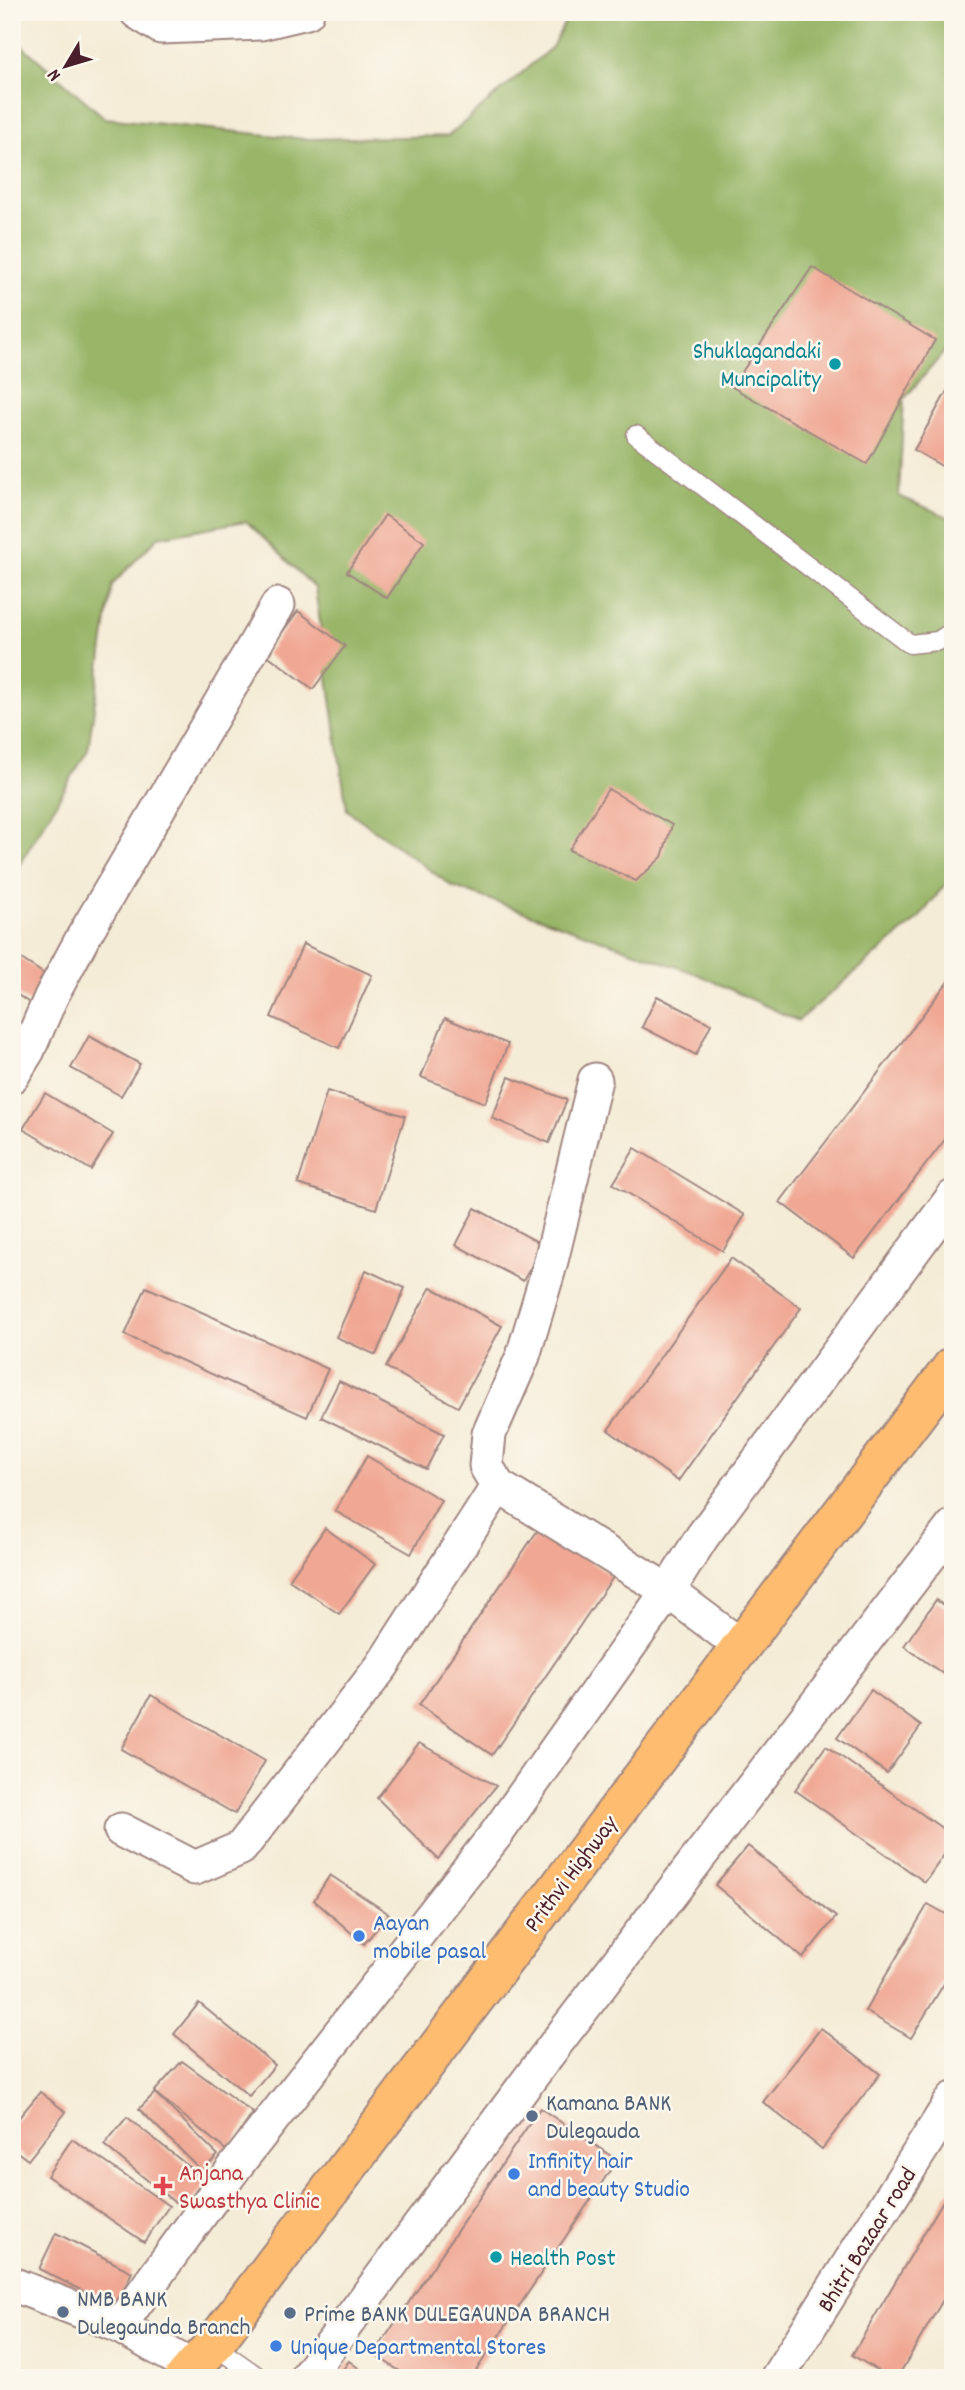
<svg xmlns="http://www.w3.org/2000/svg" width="965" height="2390" font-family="Dekko,sans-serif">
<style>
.forest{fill:#98b567;stroke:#716a49;stroke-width:2}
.building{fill:#f0a894}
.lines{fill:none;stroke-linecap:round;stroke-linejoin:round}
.service-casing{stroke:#a08681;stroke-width:21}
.minor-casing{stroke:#a08681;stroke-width:37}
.trunk-casing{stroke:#a08681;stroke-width:42}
.service{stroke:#fff;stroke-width:18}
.minor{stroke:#fff;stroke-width:33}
.trunk{stroke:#fdbc70;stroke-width:38}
.culture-dot{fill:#0f9aa8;stroke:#fbf7ec;stroke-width:2.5}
.shop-dot{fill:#3f7fe0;stroke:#fbf7ec;stroke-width:2.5}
.service-dot{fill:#5c6f8a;stroke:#fbf7ec;stroke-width:2.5}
.health-dot{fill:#e0444e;stroke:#fbf7ec;stroke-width:2.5}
.labels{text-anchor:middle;stroke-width:5;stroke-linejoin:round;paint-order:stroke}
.culture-label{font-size:24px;fill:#0d838f;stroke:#fbf7ec;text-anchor:end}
.street-label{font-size:24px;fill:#4a1f2b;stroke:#fbf7ec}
.shop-label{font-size:24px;fill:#366cbe;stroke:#fbf7ec;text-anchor:start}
.service-label{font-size:24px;fill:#4e5e75;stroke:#fbf7ec;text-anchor:start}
.health-label{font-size:24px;fill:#be3a42;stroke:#fbf7ec;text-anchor:start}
</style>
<rect width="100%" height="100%" fill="#fbf7ec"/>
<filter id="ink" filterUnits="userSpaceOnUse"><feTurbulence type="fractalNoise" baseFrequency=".0143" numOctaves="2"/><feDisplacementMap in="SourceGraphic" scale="14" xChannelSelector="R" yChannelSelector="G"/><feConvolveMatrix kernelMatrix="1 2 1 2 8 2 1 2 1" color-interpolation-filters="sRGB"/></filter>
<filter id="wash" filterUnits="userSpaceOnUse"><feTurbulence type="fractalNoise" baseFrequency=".00686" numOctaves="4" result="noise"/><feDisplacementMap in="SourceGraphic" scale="28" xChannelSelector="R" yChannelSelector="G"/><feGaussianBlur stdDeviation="1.57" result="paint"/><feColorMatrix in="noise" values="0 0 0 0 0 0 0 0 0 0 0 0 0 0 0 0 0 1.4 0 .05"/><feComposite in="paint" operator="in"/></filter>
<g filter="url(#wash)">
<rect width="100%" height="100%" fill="#f5ecd7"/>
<polygon class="forest" points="570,12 953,12 953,342 904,399 899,496 953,519 953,874 919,918 798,1021 697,974 452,886 347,810 315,588 246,521 158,537 112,585 88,750 12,877 12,37 105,118 306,139 448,136 552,47"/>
<g id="blocks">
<g class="building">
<polygon points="812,267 935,340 867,464 732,387"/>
<polygon points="947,391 953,395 953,458 947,469 914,450"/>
<polygon points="385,515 424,542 387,598 347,572"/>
<polygon points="298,611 345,646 313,689 266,654"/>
<polygon points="608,789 672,825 662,857 636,881 569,850"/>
<polygon points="303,944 372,975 339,1048 271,1017"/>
<polygon points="12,953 52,979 34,1006 12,991"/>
<polygon points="953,975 953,1129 854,1258 780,1202"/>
<polygon points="657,996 711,1024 696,1055 642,1027"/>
<polygon points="445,1018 508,1044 485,1103 421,1077"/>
<polygon points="89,1036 140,1064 121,1096 71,1068"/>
<polygon points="509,1077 567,1100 549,1143 492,1118"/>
<polygon points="327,1091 405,1116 376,1209 298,1184"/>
<polygon points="45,1093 113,1134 91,1170 23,1129"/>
<polygon points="635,1148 745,1215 723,1251 613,1184"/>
<polygon points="475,1208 543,1245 523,1281 456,1245"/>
<polygon points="731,1258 801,1308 678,1481 608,1430"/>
<polygon points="366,1270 405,1288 376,1355 336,1337"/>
<polygon points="146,1287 328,1369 307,1417 125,1335"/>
<polygon points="431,1287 502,1326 458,1407 386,1367"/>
<polygon points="339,1381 444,1434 426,1469 321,1417"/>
<polygon points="367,1456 441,1500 411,1554 335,1511"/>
<polygon points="540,1527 613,1577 492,1755 419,1705"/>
<polygon points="325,1528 375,1564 339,1614 289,1580"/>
<polygon points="936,1600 953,1612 953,1681 904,1646"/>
<polygon points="871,1690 921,1726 887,1773 837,1738"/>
<polygon points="151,1695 265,1761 235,1814 121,1749"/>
<polygon points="419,1743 496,1786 438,1859 377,1798"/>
<polygon points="826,1746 953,1836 953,1842 925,1882 795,1790"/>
<polygon points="748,1846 836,1917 803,1958 715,1885"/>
<polygon points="330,1875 389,1914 364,1944 314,1900"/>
<polygon points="928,1904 953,1918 953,1969 911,2038 865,2011"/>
<polygon points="199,2003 275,2065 249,2096 174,2034"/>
<polygon points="821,2028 880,2074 822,2149 763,2102"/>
<polygon points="182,2061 253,2113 227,2151 154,2092"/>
<polygon points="40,2092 66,2112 28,2160 12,2148 12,2126"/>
<polygon points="155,2093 218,2155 202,2171 139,2109"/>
<polygon points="540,2108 617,2160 471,2378 410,2378 374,2354"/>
<polygon points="127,2117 208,2182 184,2210 104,2145"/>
<polygon points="72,2139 169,2206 144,2242 47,2176"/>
<polygon points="953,2184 953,2283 897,2378 890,2378 852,2355"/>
<polygon points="56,2233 132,2272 115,2307 39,2269"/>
<polygon points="349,2361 372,2378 337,2378"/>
</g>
</g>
</g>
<g filter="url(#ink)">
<use href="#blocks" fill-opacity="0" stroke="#a08681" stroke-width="2"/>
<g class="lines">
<g class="service-casing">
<g id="service">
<polyline points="636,435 910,644 938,641 953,631"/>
<polyline points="213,2345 260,2378"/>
</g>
</g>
<g class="minor-casing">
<g id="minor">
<polyline points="137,12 161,27 261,23 307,12"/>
<polyline points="12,1076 28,1050 51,997 82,939 278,605"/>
<polyline points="595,1080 550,1265 523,1356 489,1434 486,1466 498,1486 668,1591 741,1646"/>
<polyline points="121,1830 195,1868 241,1848 382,1666 498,1486"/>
<polyline points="12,2284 119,2326 192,2367"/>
<polyline points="119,2326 234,2168 497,1833 668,1591 702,1537 953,1197"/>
<polyline points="306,2378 557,2042 953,1526"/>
<polyline points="777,2378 953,2099"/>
</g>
</g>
<g class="trunk-casing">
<polyline id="trunk" points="184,2378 213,2345 953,1366"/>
</g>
<use href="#service" class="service"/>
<use href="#minor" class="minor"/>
<use href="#trunk" class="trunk"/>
</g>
</g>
<g class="culture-dot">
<circle cx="835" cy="364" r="7"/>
<circle cx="496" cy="2257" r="7"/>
</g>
<g class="shop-dot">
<circle cx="359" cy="1936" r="7"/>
<circle cx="514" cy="2174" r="7"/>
<circle cx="276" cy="2346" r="7"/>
</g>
<g class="service-dot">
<circle cx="532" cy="2116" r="7"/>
<circle cx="63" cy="2312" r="7"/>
<circle cx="290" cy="2313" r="7"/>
</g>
<path class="health-dot" d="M159.5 2175.5h7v7h7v7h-7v7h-7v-7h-7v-7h7z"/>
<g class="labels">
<g class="culture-label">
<text x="821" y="358">Shuklagandaki<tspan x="821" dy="28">Muncipality</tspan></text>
<text x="510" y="2265" text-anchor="start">Health Post</text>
</g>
<g class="street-label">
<text transform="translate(570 1873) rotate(-53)" y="8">Prithvi Highway</text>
<text transform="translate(866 2239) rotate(-58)" y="8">Bhitri Bazaar road</text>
</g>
<g class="shop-label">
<text x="373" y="1930">Aayan<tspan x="373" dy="28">mobile pasal</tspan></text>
<text x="528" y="2168">Infinity hair<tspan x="528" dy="28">and beauty Studio</tspan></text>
<text x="290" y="2354">Unique Departmental Stores</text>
</g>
<g class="service-label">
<text x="546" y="2110">Kamana BANK<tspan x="546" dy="28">Dulegauda</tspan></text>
<text x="77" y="2306">NMB BANK<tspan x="77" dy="28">Dulegaunda Branch</tspan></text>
<text x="304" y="2321">Prime BANK DULEGAUNDA BRANCH</text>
</g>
<g class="health-label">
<text x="179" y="2180">Anjana<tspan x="179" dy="28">Swasthya Clinic</tspan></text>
</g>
</g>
<rect width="965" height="2390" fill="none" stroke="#fbf7ec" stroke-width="42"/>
<g transform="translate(66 66) rotate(232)" stroke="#fbf7ec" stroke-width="5" paint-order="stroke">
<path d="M0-5L12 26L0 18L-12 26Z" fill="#4a1f2b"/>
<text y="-10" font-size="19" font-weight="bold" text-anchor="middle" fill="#4a1f2b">N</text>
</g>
</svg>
